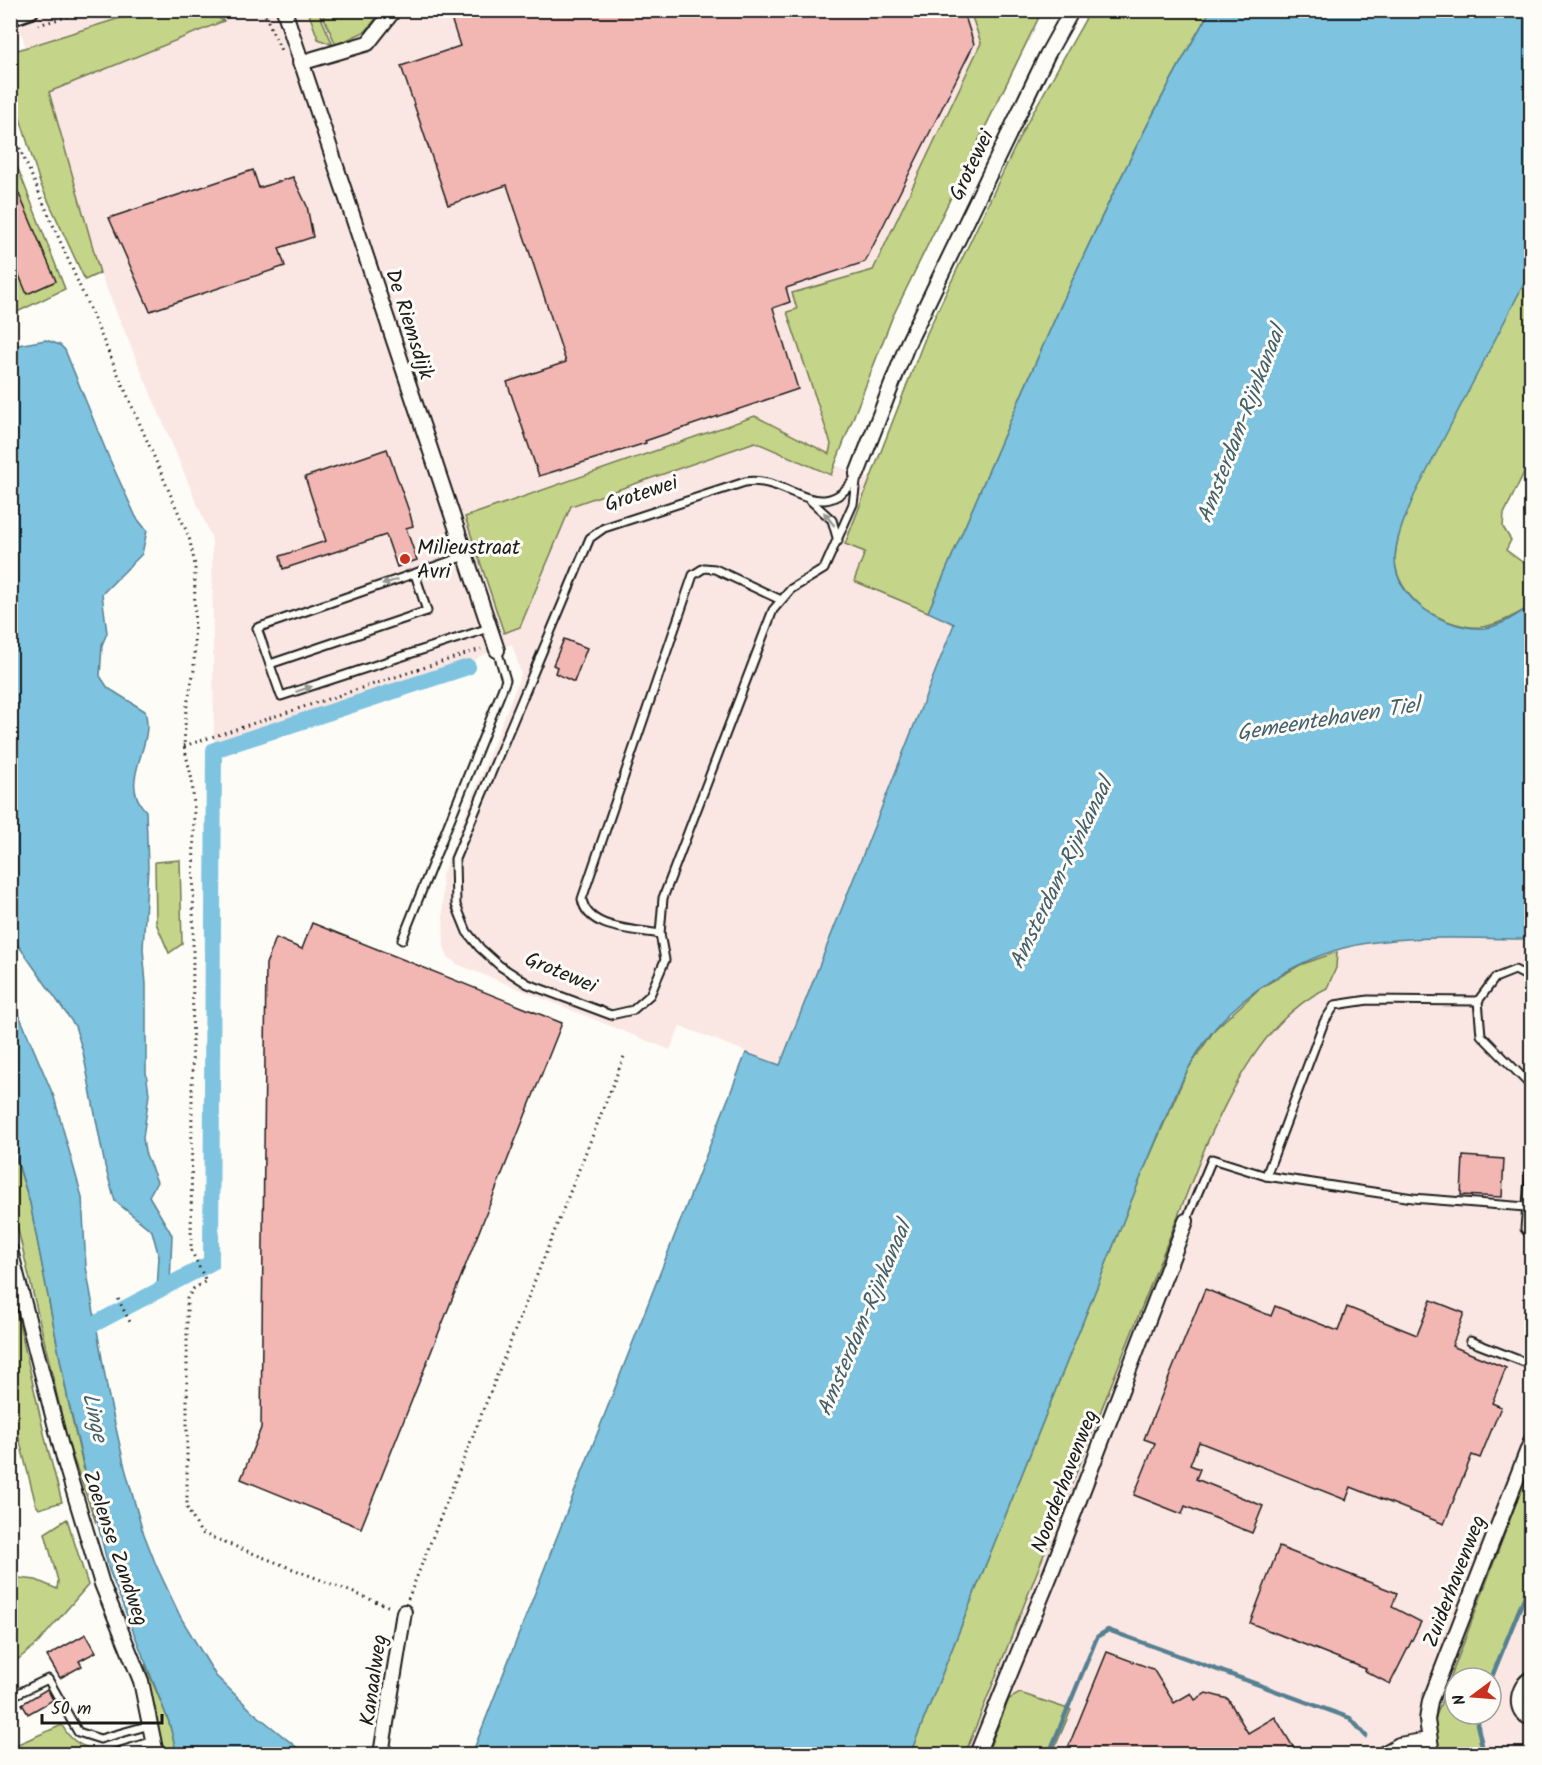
<svg xmlns="http://www.w3.org/2000/svg" width="1542" height="1765" font-family="Kalam,sans-serif">
<style>
.built{fill:#fae7e3;fill-rule:evenodd}
.green{fill:#c4d488;stroke:#707852;stroke-width:1.5}
.water{fill:#7ec3df;stroke:#578091;stroke-width:1.5}
.lines{fill:none;stroke-linecap:round;stroke-linejoin:round}
.stream{stroke:#578091;stroke-width:4.5}
.canal{stroke:#7ec3df;stroke-width:16}
.building{fill:#f2b7b3;stroke:#1c1c1c;stroke-width:1.5}
.service-casing{stroke:#1c1c1c;stroke-width:11}
.minor-casing{stroke:#1c1c1c;stroke-width:18}
.tertiary-casing{stroke:#1c1c1c;stroke-width:21}
.path{stroke:#1c1c1c;stroke-width:3;stroke-dasharray:1.5 4.5;stroke-linecap:butt}
.service{stroke:#fdfcf7;stroke-width:7}
.minor{stroke:#fdfcf7;stroke-width:14}
.tertiary{stroke:#fdfcf7;stroke-width:16}
.oneway{fill:#989794}
.poi-dot{fill:#c8321e;stroke:#fdfcf7;stroke-width:2}
.labels{text-anchor:middle;stroke-width:6;stroke-linejoin:round;paint-order:stroke}
.street-label{font-size:21px;fill:#1c1c1c;stroke:#fdfcf7}
.poi-label{font-size:21px;fill:#1c1c1c;stroke:#fdfcf7;text-anchor:start}
.water-label{font-size:22px;font-style:italic;fill:#435f6a;stroke:#fdfcf7}
</style>
<rect width="100%" height="100%" fill="#fdfcf7"/>
<filter id="ink" filterUnits="userSpaceOnUse"><feTurbulence type="fractalNoise" baseFrequency=".0167" numOctaves="2"/><feDisplacementMap in="SourceGraphic" scale="12" xChannelSelector="R" yChannelSelector="G"/><feConvolveMatrix kernelMatrix="1 2 1 2 8 2 1 2 1" color-interpolation-filters="sRGB"/></filter>
<g filter="url(#ink)">
<g class="built">
<polygon points="14,11 1014,11 835,465 872,480 845,544 865,552 855,581 954,623 780,1065 680,1026 670,1050 457,964 448,957 444,946 442,875 521,674 512,644 480,656 468,667 214,750 212,539 100,273"/>
<path d="M 1531,886 L 1531,1754 L 941,1754 L 1272,931 ZM 1455,1678 L 1491,1678 L 1491,1714 L 1455,1714 Z"/>
</g>
<g class="green">
<polygon points="146,10 207,11 224,21 49,92 100,273 85,280 40,183 11,89 11,52"/>
<polygon points="308,11 318,11 333,45 318,39"/>
<polygon points="321,11 382,11 366,31 336,45"/>
<polygon points="970,11 1042,11 892,318 831,475 755,442 571,506 520,627 504,633 465,517 755,416 829,454 831,444 787,312 797,309 792,293 873,270 981,43"/>
<path d="M 1090,11 L 1210,11 C 1098,202 1016,410 928,612 L 854,581 L 865,552 L 845,544 L 927,333 L 1023,130 Z"/>
<polygon points="10,148 65,289 11,315 10,315"/>
<path d="M 1531,270 L 1531,458 L 1504,514 L 1503,527 L 1511,540 L 1506,550 L 1525,564 L 1531,555 L 1531,606 C 1495,628 1474,636 1434,615 C 1414,605 1394,581 1395,558 C 1398,517 1422,479 1440,444 C 1470,385 1500,327 1531,270 Z"/>
<polygon points="180,860 182,944 169,953 156,923 155,862"/>
<path d="M 1337,952 L 1336,968 L 1327,988 C 1266,1017 1233,1087 1206,1145 L 965,1754 L 910,1754 L 1142,1174 L 1188,1069 L 1215,1029 L 1260,988 L 1300,965 Z"/>
<polygon points="10,1140 30,1203 68,1400 96,1523 69,1446 15,1217 11,1192"/>
<polygon points="11,1287 46,1442 62,1502 39,1509 36,1505 11,1407"/>
<polygon points="1531,1464 1531,1579 1491,1682 1491,1678 1455,1678 1455,1714 1480,1714 1479,1740 1484,1754 1430,1754 1436,1716"/>
<polygon points="67,1519 88,1585 38,1643 11,1665 11,1577 36,1580 57,1589 58,1581 45,1533"/>
<polygon points="145,1664 169,1722 177,1754 161,1754"/>
<polygon points="1020,1693 1071,1710 1052,1754 987,1754 1009,1699"/>
<path d="M 62,1725 C 78,1757 113,1752 142,1744 L 145,1754 L 11,1754 L 11,1747 Z"/>
</g>
<g class="water">
<path d="M 1210,11 L 1531,11 L 1531,270 L 1414,496 C 1406,516 1396,536 1395,558 C 1394,601 1448,631 1485,628 C 1502,626 1518,614 1531,606 L 1531,939 C 1477,939 1422,935 1368,943 C 1306,952 1236,994 1202,1046 C 1176,1085 1161,1131 1142,1174 L 910,1754 L 472,1754 L 746,1053 L 780,1065 L 954,624 L 928,612 C 1016,410 1098,202 1210,11 Z"/>
<path d="M 46,340 L 60,345 L 65,350 L 109,458 L 136,517 L 147,531 L 142,554 L 102,594 L 107,633 L 102,645 L 100,676 L 108,688 L 145,711 C 156,748 116,780 146,811 L 148,867 L 143,949 L 146,984 L 146,1072 L 149,1094 L 143,1138 L 145,1152 L 157,1182 L 149,1196 L 172,1235 L 170,1284 L 157,1290 L 159,1257 L 152,1231 L 115,1201 L 105,1166 L 83,1052 L 75,1026 L 11,935 L 11,369 L 13,350 L 18,345 Z"/>
<polygon points="11,996 54,1097 82,1197 86,1267 108,1393 125,1468 142,1529 156,1565 181,1618 216,1676 253,1712 305,1754 177,1754 169,1722 109,1570 68,1400 30,1203 11,1140"/>
</g>
<g class="lines">
<g class="stream">
<polyline points="1491,1679 1532,1578"/>
<polyline points="1478,1749 1482,1745 1477,1724 1479,1714"/>
<polyline points="1049,1754 1097,1637 1108,1630 1350,1718 1366,1736"/>
</g>
<polyline class="canal" points="79,1332 211,1263 214,750 468,667"/>
</g>
<g class="building">
<polygon points="464,10 963,10 974,44 865,262 786,288 790,302 773,308 798,389 645,441 646,443 539,476 507,382 566,362 507,185 448,205 401,66 460,46 450,15"/>
<polygon points="253,170 259,188 293,177 307,206 313,237 279,248 285,266 150,311 109,218"/>
<polygon points="10,173 56,281 27,294 10,254"/>
<polygon points="387,449 410,514 413,526 406,528 417,560 397,567 386,535 283,569 280,556 326,541 305,477"/>
<polygon points="564,639 587,648 574,682 555,673 557,667 553,665"/>
<polygon points="312,923 562,1023 361,1528 241,1479 261,1428 266,964 276,938 302,949"/>
<polygon points="1463,1156 1504,1159 1502,1197 1461,1195"/>
<polygon points="1205,1289 1271,1316 1275,1306 1338,1331 1347,1307 1417,1335 1431,1300 1464,1313 1452,1346 1506,1368 1492,1403 1501,1407 1480,1458 1472,1455 1444,1524 1351,1487 1346,1500 1199,1442 1190,1465 1200,1469 1196,1479 1263,1506 1252,1533 1185,1506 1182,1514 1134,1495 1155,1443 1144,1439"/>
<polygon points="1279,1547 1397,1593 1392,1607 1421,1622 1390,1684 1365,1671 1366,1669 1250,1623"/>
<polygon points="86,1634 96,1652 79,1661 82,1666 60,1678 47,1656"/>
<polygon points="1107,1652 1153,1669 1174,1703 1191,1693 1195,1700 1206,1693 1228,1699 1248,1733 1275,1717 1298,1755 1065,1755"/>
<polygon points="47,1689 53,1700 28,1714 22,1704"/>
</g>
<g class="lines">
<g class="service-casing">
<g id="service">
<path d="M 857,474 L 853,504 L 824,569 L 791,589 L 773,610 L 663,898 L 660,934 L 665,960 L 650,995 L 633,1010 L 611,1015 L 528,984 L 500,966 L 480,948 L 467,932 L 456,905 L 455,859 L 590,538 L 604,528 L 745,482 C 787,474 824,532 857,474 Z"/>
<polyline points="811,501 832,520 838,541"/>
<polyline points="465,556 257,628 281,696 489,628"/>
<polyline points="270,664 427,611 415,574"/>
<path d="M 660,934 C 634,929 587,930 582,899 L 693,575 L 704,568 L 715,569 L 781,600"/>
<polyline points="402,940 506,680 497,650"/>
<polyline points="1532,979 1515,970 1495,978 1478,1001 1481,1035 1532,1087"/>
<polyline points="1532,1142 1525,1229 1532,1237"/>
<polyline points="1266,1176 1413,1198 1526,1207"/>
<polyline points="1186,1221 1212,1159 1266,1176 1324,1022 1335,1005 1368,1000 1478,1001"/>
<polyline points="1470,1341 1532,1365"/>
<polyline points="10,1697 48,1679 78,1732 100,1739 150,1725"/>
<polyline points="111,1754 153,1741"/>
</g>
</g>
<g class="minor-casing">
<g id="minor">
<polyline points="284,10 497,650"/>
<polyline points="300,63 368,43 394,10"/>
<polyline points="857,474 908,343 1047,55 1072,10"/>
<polyline points="10,1250 65,1462 102,1584 141,1681 156,1754"/>
<path d="M 1532,1678 C 1517,1685 1512,1714 1532,1718"/>
<polyline points="381,1754 404,1612"/>
<polyline points="977,1754 1049,1578 1186,1221"/>
<polyline points="1383,1754 1399,1745 1428,1740"/>
<polyline points="1432,1754 1427,1720 1430,1701 1532,1439"/>
</g>
</g>
<g class="tertiary-casing">
<polyline id="tertiary" points="10,17 30,10"/>
</g>
<g class="path">
<polyline points="263,10 282,53"/>
<polyline points="38,25 91,10"/>
<polyline points="10,126 189,537 195,565 194,670 186,710 184,746 192,780 194,806 191,1250 206,1281 193,1289 187,1299 187,1508 201,1533 390,1607"/>
<polyline points="184,746 481,649"/>
<polyline points="118,1299 130,1322"/>
<polyline points="408,1599 625,1054"/>
</g>
<use href="#service" class="service"/>
<use href="#minor" class="minor"/>
<use href="#tertiary" class="tertiary"/>
</g>
<defs><path id="oneway-solid" d="M-6-.8H1V-3.2L6.5 0L1 3.2V.8H-6Z" transform="scale(1.5)"/></defs>
<g class="oneway">
<use href="#oneway-solid" transform="translate(829 519) rotate(-128)"/>
<use href="#oneway-solid" transform="translate(390 582) rotate(161)"/>
<use href="#oneway-solid" transform="translate(304 689) rotate(-18)"/>
</g>
</g>
<circle class="poi-dot" cx="405" cy="559" r="6"/>
<g class="labels">
<g class="street-label">
<text transform="translate(971 165) rotate(-64)" y="7">Grotewei</text>
<text transform="translate(410 324) rotate(72)" y="7">De Riemsdijk</text>
<text transform="translate(641 493) rotate(-18)" y="7">Grotewei</text>
<text transform="translate(561 972) rotate(23)" y="7">Grotewei</text>
<text transform="translate(1064 1481) rotate(-69)" y="7">Noorderhavenweg</text>
<text transform="translate(116 1548) rotate(71)" y="7">Zoelense Zandweg</text>
<text transform="translate(1454 1581) rotate(-69)" y="7">Zuiderhavenweg</text>
<text transform="translate(373 1680) rotate(-82)" y="7">Kanaalweg</text>
</g>
<g class="poi-label">
<text x="417" y="554">Milieustraat<tspan x="417" dy="24">Avri</tspan></text>
</g>
<g class="water-label">
<text transform="translate(1240 424) rotate(-69)" y="8">Amsterdam-Rijnkanaal</text>
<text transform="translate(1328 718) rotate(-9)" y="8">Gemeentehaven Tiel</text>
<text transform="translate(1060 873) rotate(-64)" y="8">Amsterdam-Rijnkanaal</text>
<text transform="translate(863 1318) rotate(-67)" y="8">Amsterdam-Rijnkanaal</text>
<text transform="translate(96 1417) rotate(77)" y="8">Linge</text>
</g>
</g>
<rect width="1542" height="1765" fill="none" stroke="#fdfcf7" stroke-width="36"/>
<rect x="18" y="18" width="1506" height="1729" fill="none" stroke="#1c1c1c" stroke-width="2" filter="url(#ink)"/>
<g transform="translate(1473 1696) rotate(254)"><circle r="28" fill="#fdfcf7" stroke="#a3a29f" stroke-width="1.5"/>
<path d="M0-4.5L10 22L0 15L-10 22Z" fill="#c8321e"/>
<text y="-9" font-size="16" font-weight="bold" text-anchor="middle" fill="#1c1c1c">N</text>
</g>
<path d="M42 1714v9h120v-9" fill="none" stroke="#1c1c1c" stroke-width="3"/>
<text x="51" y="1714" font-size="18" fill="#1c1c1c" stroke="#fdfcf7" stroke-width="4.5" paint-order="stroke">50 m</text>
</svg>
